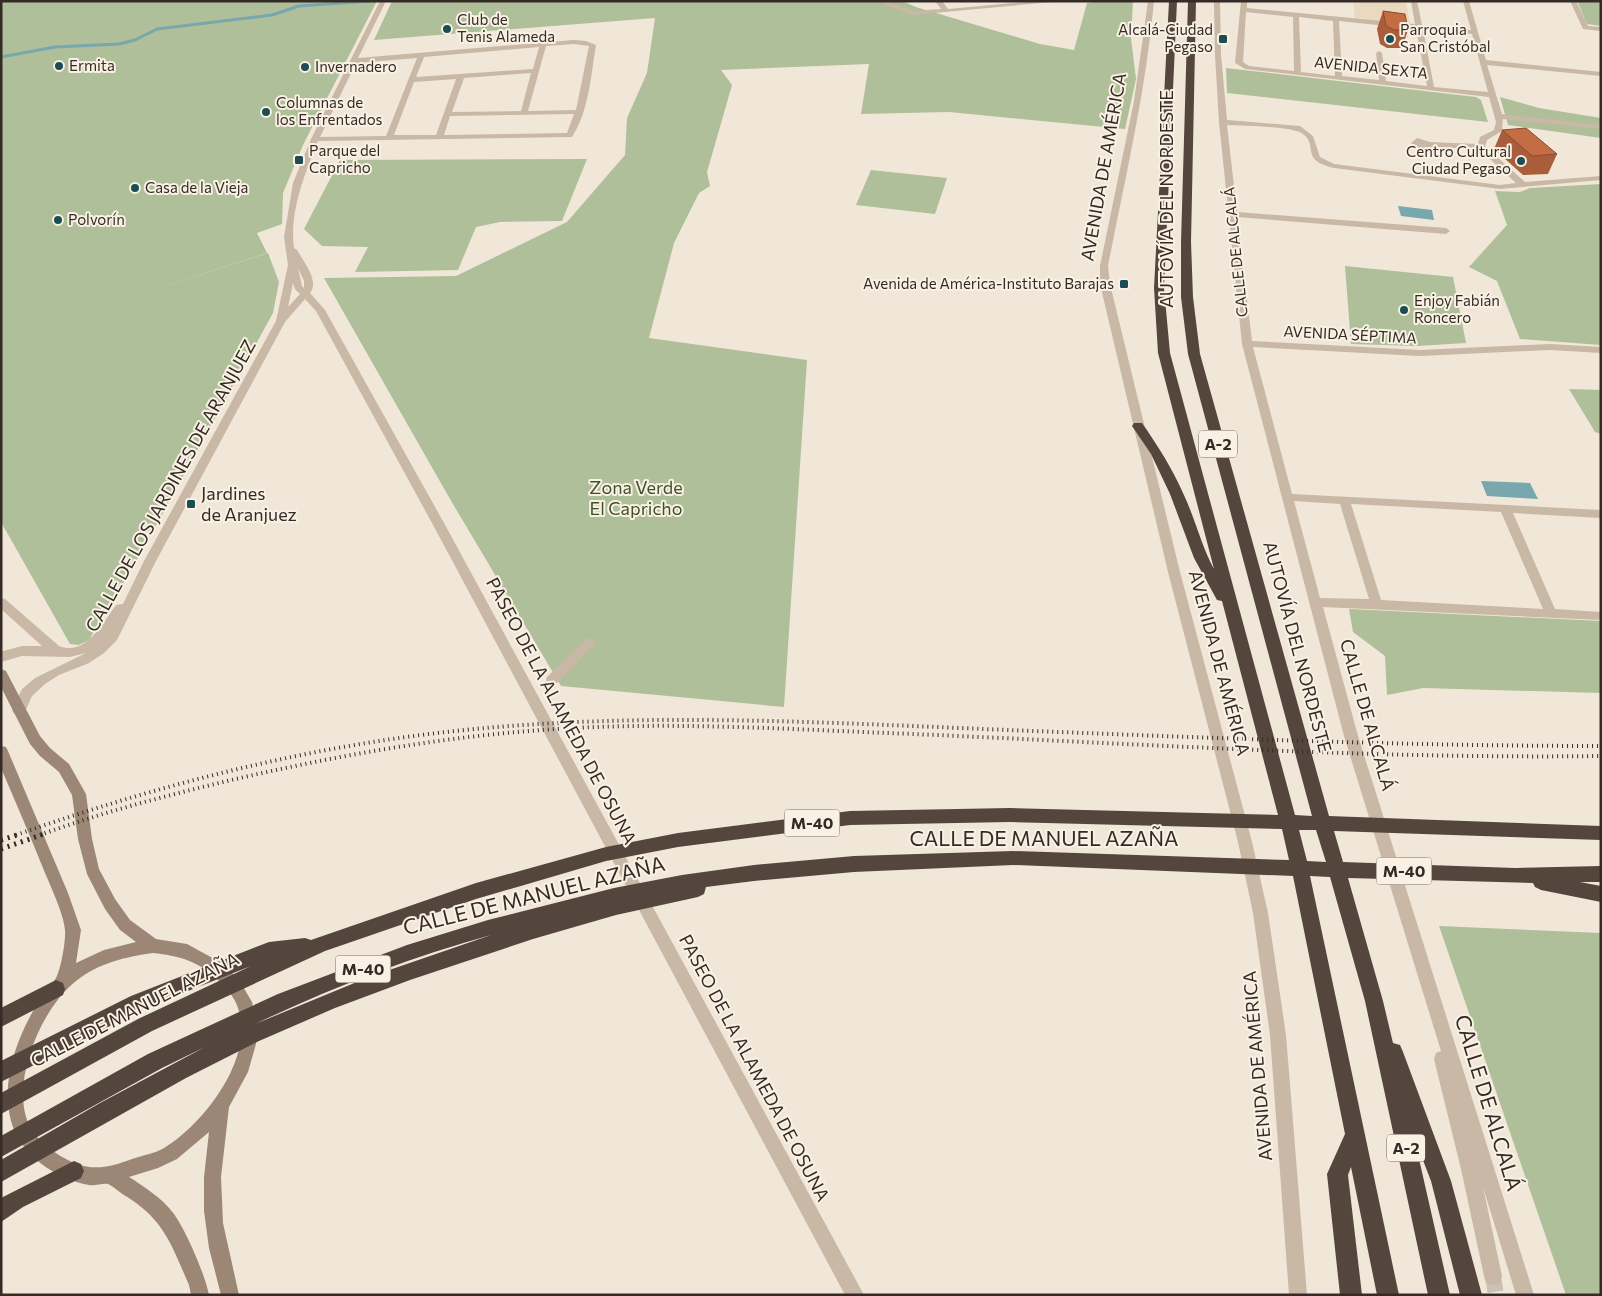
<svg xmlns="http://www.w3.org/2000/svg" width="1602" height="1296" font-family="Commissioner,sans-serif">
<style>
.green{fill:#afbf99}
.plaza{fill:#e9dabf}
.water{fill:#78a7ad}
.lines{fill:none;stroke-linecap:round;stroke-linejoin:round}
.stream{stroke:#78a7ad;stroke-width:3}
.street-tunnel{stroke:#cbc1b4;stroke-width:16;stroke-dasharray:16 8;stroke-linecap:butt}
.street{fill:#c8b8a5;fill-rule:evenodd}
.secondary{fill:#9c8776;fill-rule:evenodd}
.highway{fill:#55463d;fill-rule:evenodd}
.rail-far1{stroke:#342b26;stroke-width:4;stroke-dasharray:1 4;stroke-linecap:butt}
.rail{stroke:#342b26;stroke-width:5;stroke-dasharray:2 5;stroke-linecap:butt}
.wall{fill:#a95d3a}
.building{fill:#c46c43;stroke:#894c2f}
.poi-dot{fill:#1c4c54;stroke:#f9f1e4;stroke-width:2}
.labels{text-anchor:middle;stroke-width:4;stroke-linejoin:round;paint-order:stroke}
.far-poi-label{font-size:15px;fill:#342b26;stroke:#f9f1e4;text-anchor:start}
.far-street-label{font-size:15px;fill:#342b26;stroke:#f9f1e4}
.shield{fill:#f9f1e4;stroke:#6f665f;stroke-width:1}
.shield-label{font-size:16px;font-weight:bold;fill:#342b26}
.street-label{font-size:18px;fill:#342b26;stroke:#f9f1e4}
.park-label{font-size:18px;fill:#40522a;stroke:#f9f1e4}
.poi-label{font-size:18px;fill:#342b26;stroke:#f9f1e4;text-anchor:start}
.near-street-label{font-size:21px;fill:#342b26;stroke:#f9f1e4}
</style>
<rect width="100%" height="100%" fill="#f1e7d8"/>
<g class="green">
<polygon points="1,1 377,1 303,145 283,193 282,224 257,233 267,253 128,298 268,253 279,282 273,313 134,565 89,640 79,645 70,644 1,522"/>
<polygon points="392,1 902,1 916,7 1040,44 1074,50 1087,3 1098,1 1133,1 1131,38 1136,79 1125,129 949,112 861,114 869,64 721,70 732,85 707,172 710,186 699,193 674,243 649,338 807,360 784,707 561,686 450,499 324,278 456,276 567,222 625,155 627,118 647,73 655,18 374,40"/>
<polygon points="1577,1 1601,1 1601,26 1587,24"/>
<polygon points="1226,68 1476,97 1481,100 1488,122 1227,93"/>
<polygon points="1500,97 1539,108 1601,118 1601,138 1508,125"/>
<polygon points="587,159 562,221 500,222 476,227 458,270 355,272 368,247 322,246 304,229 340,160"/>
<polygon points="871,170 947,178 935,214 856,205"/>
<polygon points="1601,184 1601,345 1520,339 1497,281 1469,267 1507,225 1495,191 1520,192 1530,188"/>
<polygon points="1345,266 1453,277 1466,343 1417,346 1351,344"/>
<polygon points="1569,389 1601,390 1601,434 1595,432"/>
<polygon points="1349,609 1601,621 1601,693 1423,688 1387,695 1385,656 1353,632"/>
<polygon points="1439,926 1601,933 1601,1295 1566,1295"/>
</g>
<polygon class="plaza" points="1353,1 1406,1 1410,23 1355,18"/>
<g class="water">
<polygon points="1398,206 1432,210 1434,220 1401,216"/>
<polygon points="1481,481 1530,483 1538,499 1487,496"/>
</g>
<g class="lines">
<polyline class="stream" points="1,57 55,47 119,44 135,40 157,29 272,15 299,6 370,1"/>
<polyline class="street-tunnel" points="1493,1276 1496,1295"/>
<g class="street">
<path d="M 380,1 L 386,1 L 358,58 L 574,40 L 586,41 L 596,45 C 591,75 589,111 572,137 L 318,141 C 305,173 289,213 294,248 L 297,250 C 303,261 320,281 310,293 L 325,310 L 444,523 L 864,1295 L 845,1295 L 432,523 L 316,311 L 305,299 L 285,322 L 156,561 L 117,640 L 104,653 L 89,663 L 59,675 L 45,684 L 32,696 L 24,714 L 14,714 L 12,710 L 22,689 L 35,678 L 86,653 L 70,657 L 22,656 L 1,662 L 1,652 L 3,651 L 22,646 L 42,646 L 1,609 L 1,598 L 5,599 L 59,646 C 86,657 103,622 116,605 L 123,604 L 144,561 L 276,321 L 288,265 L 284,237 L 293,183 L 311,139 ZM 574,44 L 589,46 L 576,110 L 528,111 L 546,46 ZM 539,47 L 533,69 L 416,77 L 424,57 ZM 417,58 L 386,136 L 320,137 L 356,63 ZM 531,73 L 521,111 L 452,112 L 464,78 ZM 456,79 L 436,135 L 394,135 L 414,82 ZM 574,114 L 567,133 L 444,135 L 450,116 ZM 298,268 L 304,281 L 304,288 L 302,286 ZM 293,283 L 295,289 L 300,294 L 288,307 Z"/>
<polygon points="876,1 886,1 913,11 941,9 935,1 942,1 948,9 1035,1 1063,1 912,15"/>
<path d="M 1148,1 L 1154,1 C 1146,91 1125,178 1108,266 L 1110,284 L 1180,572 L 1252,842 L 1268,913 L 1286,1035 L 1307,1295 L 1289,1295 L 1270,1035 L 1253,913 L 1238,842 L 1168,572 L 1100,284 L 1100,266 L 1134,101 Z"/>
<path d="M 1214,1 L 1220,1 L 1221,55 L 1227,120 L 1300,126 L 1313,136 L 1320,157 L 1334,164 L 1500,185 L 1516,183 L 1479,149 L 1433,147 L 1422,149 L 1415,147 L 1411,143 L 1417,138 L 1430,142 L 1478,144 L 1480,137 L 1494,130 L 1496,122 L 1489,97 L 1245,69 L 1235,63 L 1241,1 L 1247,1 L 1247,8 L 1415,24 L 1411,1 L 1417,1 L 1422,25 L 1471,30 L 1463,1 L 1469,1 L 1486,60 L 1601,72 L 1601,76 L 1487,65 L 1502,114 L 1601,125 L 1601,129 L 1503,119 L 1502,131 L 1487,140 L 1485,146 L 1525,182 L 1601,176 L 1601,180 L 1500,189 L 1334,168 C 1299,160 1319,146 1303,134 C 1293,126 1243,126 1227,125 L 1237,212 L 1446,228 L 1450,231 L 1446,234 L 1237,217 L 1252,341 L 1420,350 L 1550,344 L 1601,347 L 1601,353 L 1550,350 L 1420,356 L 1253,347 L 1292,494 L 1601,510 L 1601,518 L 1513,513 L 1555,609 L 1601,612 L 1601,620 L 1323,607 L 1358,736 L 1534,1295 L 1516,1295 L 1483,1187 L 1502,1276 L 1500,1283 L 1493,1285 L 1486,1283 L 1484,1276 L 1461,1169 L 1434,1059 L 1436,1053 L 1441,1051 L 1344,736 L 1242,344 L 1219,122 L 1215,55 ZM 1246,12 L 1293,17 L 1294,71 L 1249,66 L 1243,62 ZM 1299,17 L 1333,21 L 1335,76 L 1301,72 ZM 1339,21 L 1416,29 L 1427,86 L 1386,81 L 1382,53 L 1379,51 L 1376,53 L 1379,80 L 1342,76 ZM 1423,29 L 1472,34 L 1488,92 L 1434,87 ZM 1294,501 L 1340,504 L 1369,599 L 1320,598 ZM 1351,504 L 1501,512 L 1543,609 L 1381,600 Z"/>
<polygon points="1570,1 1576,1 1588,26 1601,27 1601,31 1583,29"/>
<polygon points="589,638 593,640 595,643 593,646 557,683 547,683 546,680 547,677 585,640"/>
</g>
<path class="secondary" d="M 1,669 L 6,671 L 40,736 L 50,748 L 69,764 L 86,794 L 92,839 L 99,869 L 115,899 L 130,920 L 156,939 L 187,944 L 218,961 L 238,978 L 252,1002 L 257,1023 L 256,1044 L 248,1072 L 229,1107 L 221,1177 L 223,1223 L 239,1295 L 221,1295 L 209,1248 L 204,1211 L 204,1177 L 209,1132 L 177,1159 L 158,1168 L 129,1177 C 145,1187 163,1199 174,1214 C 186,1231 205,1274 209,1295 L 191,1295 L 189,1285 C 171,1244 164,1219 124,1195 C 119,1192 113,1186 108,1184 C 103,1183 95,1186 89,1185 C 56,1179 20,1155 11,1121 C 0,1079 18,1035 40,999 C 44,992 52,985 56,978 C 61,969 66,940 65,930 C 64,915 51,887 45,873 C 31,838 16,803 1,768 L 1,746 L 6,747 L 8,751 L 68,893 L 81,930 L 76,963 L 104,950 L 136,942 L 120,930 L 105,909 L 87,874 L 78,839 L 72,795 L 59,772 L 40,756 L 30,744 L 1,687 ZM 153,953 C 179,956 195,960 215,977 C 223,985 231,992 236,1003 C 259,1053 205,1123 164,1148 C 154,1154 143,1155 132,1159 C 113,1166 96,1171 77,1164 C 57,1156 35,1141 27,1120 C 12,1077 42,1008 76,981 C 99,963 125,957 153,953 Z"/>
<g class="highway">
<path d="M 1169,1 L 1177,1 L 1164,288 L 1170,353 L 1295,815 L 1312,816 L 1188,354 L 1181,297 L 1181,242 L 1188,1 L 1196,1 L 1191,242 L 1193,297 L 1200,354 L 1329,816 L 1601,826 L 1601,840 L 1334,831 L 1343,862 L 1515,868 L 1601,866 L 1601,882 L 1580,882 L 1601,886 L 1601,902 L 1541,890 L 1535,887 L 1533,883 L 1348,878 L 1383,1001 L 1393,1043 L 1400,1045 L 1403,1052 L 1451,1181 L 1482,1295 L 1460,1295 L 1431,1181 L 1414,1137 L 1450,1295 L 1428,1295 L 1365,1001 L 1330,877 L 1310,876 L 1399,1295 L 1377,1295 L 1351,1167 L 1348,1175 L 1362,1295 L 1340,1295 L 1327,1174 L 1345,1134 L 1293,876 L 1013,865 L 854,872 L 754,881 L 706,887 L 704,894 L 698,897 L 616,915 L 533,939 L 410,980 L 335,1008 L 259,1041 L 186,1078 L 1,1182 L 1,1160 L 100,1103 L 205,1047 L 162,1068 L 1,1157 L 1,1136 L 148,1054 L 278,994 L 407,945 L 488,920 L 614,888 L 682,875 L 754,865 L 854,856 L 1013,851 L 1289,860 L 1282,829 L 1010,822 L 850,825 L 678,847 L 606,861 L 476,899 L 325,951 L 152,1031 L 1,1114 L 1,1093 L 138,1019 L 251,966 L 145,1008 L 1,1082 L 1,1061 L 131,996 L 269,942 L 305,938 L 311,940 L 476,883 L 606,847 L 678,833 L 850,811 L 1010,808 L 1278,815 L 1222,601 L 1217,600 L 1194,558 L 1170,494 L 1151,454 L 1132,426 L 1134,423 L 1142,423 C 1158,446 1172,468 1183,493 C 1195,518 1201,545 1214,569 L 1158,353 L 1154,288 ZM 1299,830 L 1316,830 L 1326,862 L 1307,861 ZM 491,935 L 369,977 L 255,1024 C 331,988 411,957 491,935 Z"/>
<polygon points="56,980 63,983 65,989 63,995 1,1027 1,1008"/>
<polygon points="74,1161 81,1164 84,1171 81,1178 23,1207 1,1222 1,1198"/>
</g>
<g class="rail-far1">
<path d="M 16,835 C 147,789 282,753 421,735 C 607,711 795,721 983,729 C 1189,737 1395,746 1601,746"/>
<path d="M 40,835 C 100,813 161,797 223,782 C 338,755 455,734 574,728 C 687,722 801,730 914,734 C 1142,744 1372,759 1601,756"/>
</g>
<g class="rail">
<polyline points="1,840 20,834"/>
<polyline points="1,849 44,834"/>
</g>
</g>
<g class="wall">
<polygon points="1383,11 1408,30 1402,48 1387,48 1380,44 1377,29"/>
<polygon points="1502,130 1557,154 1548,174 1523,175 1494,149"/>
</g>
<g class="building">
<polygon points="1383,11 1405,14 1408,30 1394,30 1386,26"/>
<polygon points="1526,128 1557,154 1532,156 1502,130"/>
</g>
<g class="poi-dot">
<circle cx="447" cy="29" r="5"/>
<rect x="1218" y="34" width="10" height="10" rx="2.5"/>
<circle cx="1390" cy="39" r="5"/>
<circle cx="59" cy="66" r="5"/>
<circle cx="305" cy="67" r="5"/>
<circle cx="266" cy="112" r="5"/>
<rect x="294" y="155" width="10" height="10" rx="2.5"/>
<circle cx="1521" cy="161" r="5"/>
<circle cx="135" cy="188" r="5"/>
<circle cx="58" cy="220" r="5"/>
<rect x="1119" y="279" width="10" height="10" rx="2.5"/>
<circle cx="1404" cy="310" r="5"/>
<rect x="186" y="499" width="10" height="10" rx="2.5"/>
</g>
<g class="labels">
<g class="far-poi-label">
<text x="457" y="25">Club de<tspan x="457" dy="17">Tenis Alameda</tspan></text>
<text x="1213" y="35" text-anchor="end">Alcalá-Ciudad<tspan x="1213" dy="17">Pegaso</tspan></text>
<text x="1400" y="35">Parroquia<tspan x="1400" dy="17">San Cristóbal</tspan></text>
<text x="69" y="71">Ermita</text>
<text x="315" y="72">Invernadero</text>
<text x="276" y="108">Columnas de<tspan x="276" dy="17">los Enfrentados</tspan></text>
<text x="309" y="156">Parque del<tspan x="309" dy="17">Capricho</tspan></text>
<text x="1511" y="157" text-anchor="end">Centro Cultural<tspan x="1511" dy="17">Ciudad Pegaso</tspan></text>
<text x="145" y="193">Casa de la Vieja</text>
<text x="68" y="225">Polvorín</text>
<text x="1114" y="289" text-anchor="end">Avenida de América-Instituto Barajas</text>
<text x="1414" y="306">Enjoy Fabián<tspan x="1414" dy="17">Roncero</tspan></text>
</g>
<g class="far-street-label">
<text transform="translate(1371 68) rotate(6)" y="5">AVENIDA SEXTA</text>
<text transform="translate(1236 252) rotate(-96)" y="5">CALLE DE ALCALÁ</text>
<text transform="translate(1350 335) rotate(3)" y="5">AVENIDA SÉPTIMA</text>
</g>
<g class="shield">
<rect x="1199" y="430.5" width="38" height="27" rx="4"/>
<rect x="784.5" y="809.5" width="55" height="27" rx="4"/>
<rect x="1376.5" y="857.5" width="55" height="27" rx="4"/>
<rect x="335.5" y="955.5" width="55" height="27" rx="4"/>
<rect x="1387" y="1134.5" width="38" height="27" rx="4"/>
</g>
<g class="shield-label">
<text x="1218" y="450">A-2</text>
<text x="812" y="829">M-40</text>
<text x="1404" y="877">M-40</text>
<text x="363" y="975">M-40</text>
<text x="1406" y="1154">A-2</text>
</g>
<g class="street-label">
<text transform="translate(1104 167) rotate(-80)" y="6">AVENIDA DE AMÉRICA</text>
<text transform="translate(1167 199) rotate(-90)" y="6">AUTOVÍA DEL NORDESTE</text>
<text transform="translate(171 486) rotate(-61)" y="6">CALLE DE LOS JARDINES DE ARANJUEZ</text>
<text transform="translate(1297 647) rotate(75)" y="6">AUTOVÍA DEL NORDESTE</text>
<text transform="translate(1219 663) rotate(75)" y="6">AVENIDA DE AMÉRICA</text>
<text transform="translate(561 711) rotate(62)" y="6">PASEO DE LA ALAMEDA DE OSUNA</text>
<text transform="translate(1367 715) rotate(74)" y="6">CALLE DE ALCALÁ</text>
<text transform="translate(135 1010) rotate(-27)" y="6">CALLE DE MANUEL AZAÑA</text>
<text transform="translate(1258 1066) rotate(-95)" y="6">AVENIDA DE AMÉRICA</text>
<text transform="translate(754 1068) rotate(62)" y="6">PASEO DE LA ALAMEDA DE OSUNA</text>
</g>
<g class="park-label">
<text x="636" y="494">Zona Verde<tspan x="636" dy="21">El Capricho</tspan></text>
</g>
<g class="poi-label">
<text x="201" y="500">Jardines<tspan x="201" dy="21">de Aranjuez</tspan></text>
</g>
<g class="near-street-label">
<text x="1044" y="846">CALLE DE MANUEL AZAÑA</text>
<text transform="translate(534 896) rotate(-14)" y="7">CALLE DE MANUEL AZAÑA</text>
<text transform="translate(1488 1103) rotate(73)" y="7">CALLE DE ALCALÁ</text>
</g>
</g>
<rect width="1602" height="1296" fill="none" stroke="#342b26" stroke-width="5"/>
</svg>
